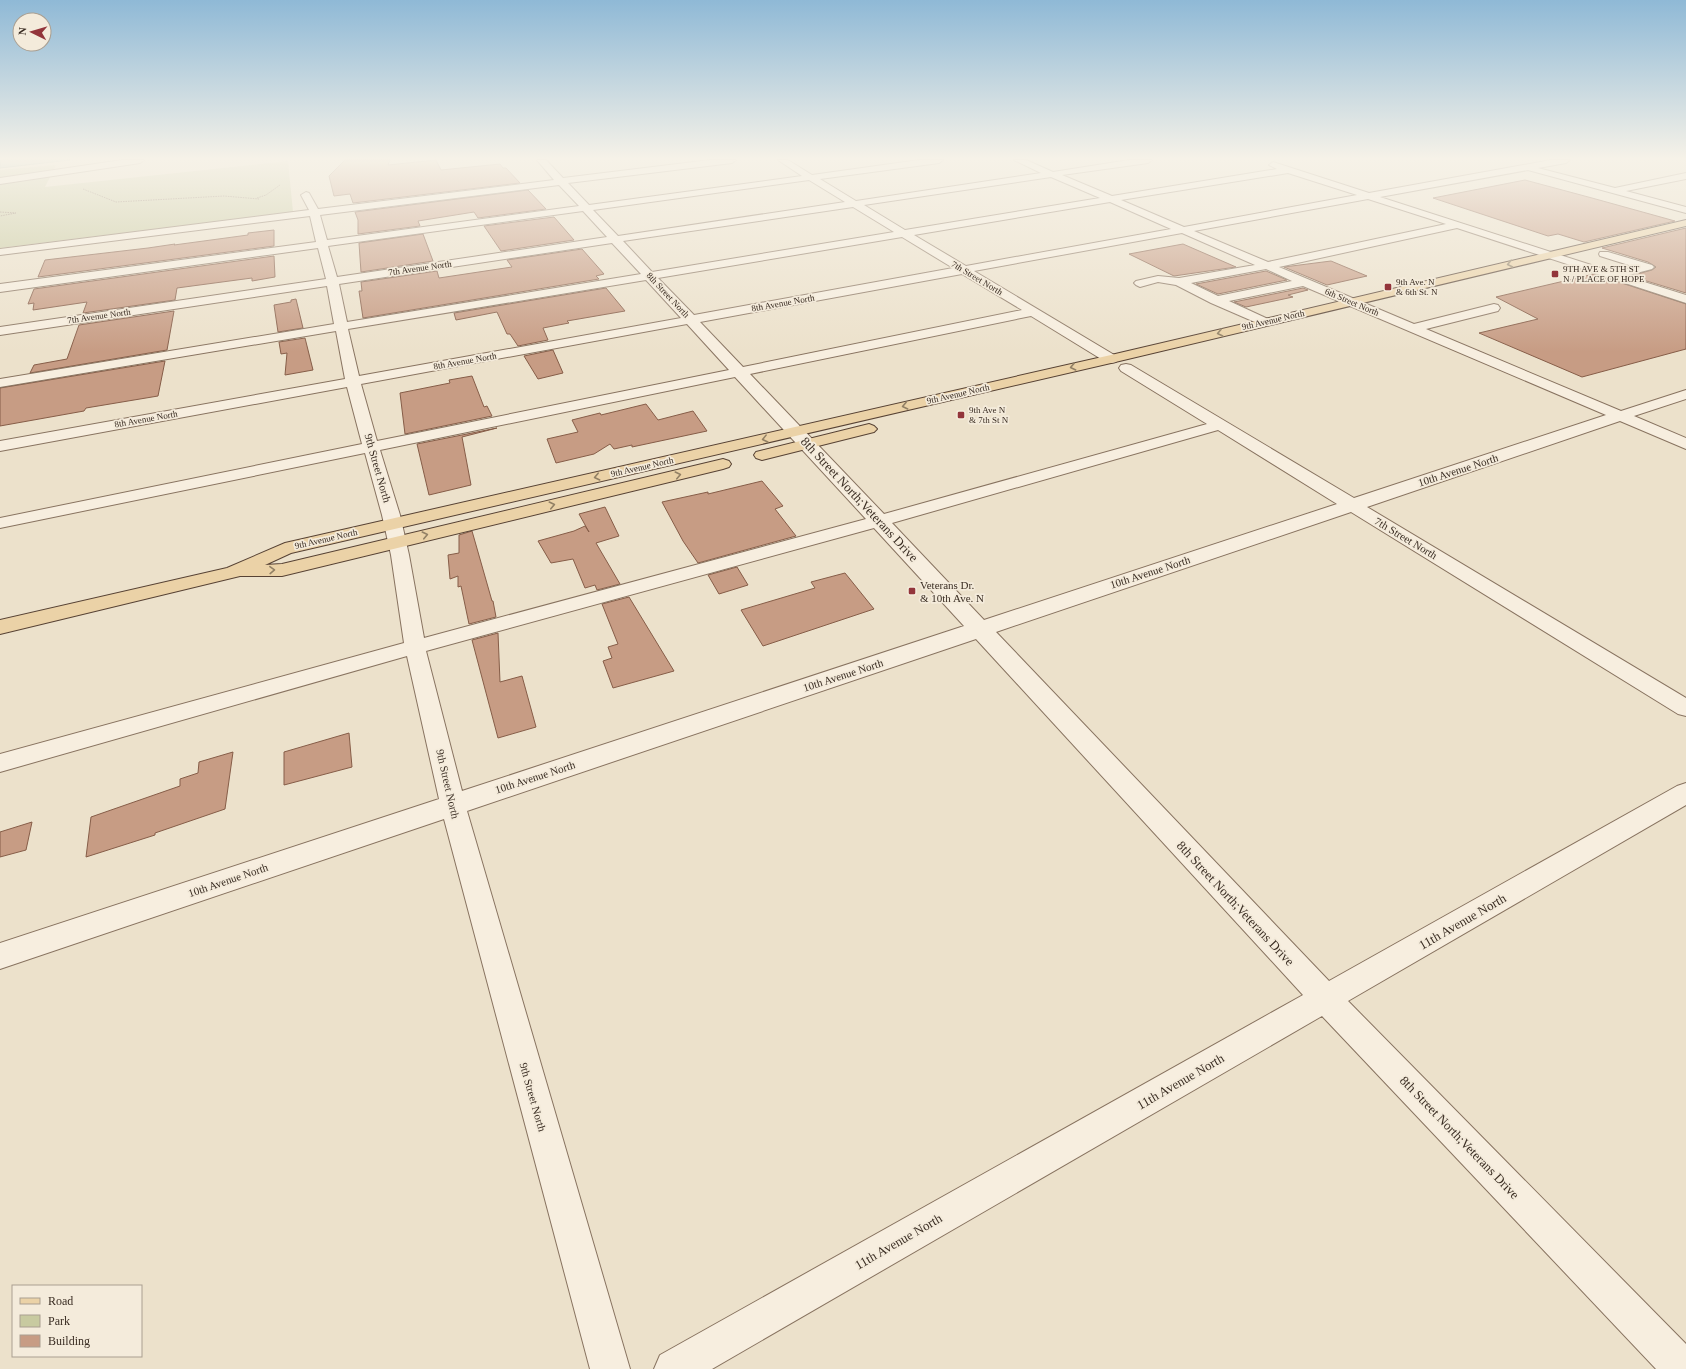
<svg xmlns="http://www.w3.org/2000/svg" width="1686" height="1369" font-family="Georgia,serif">
<style>
.green{fill:#c8caa0}
.water{fill:#abc1ba;stroke:#729087}
.building{fill:#c79c84;stroke:#865d48}
.lines{fill:none;stroke-linecap:round;stroke-linejoin:round}
.minor-casing{stroke:#887360;stroke-width:2}
.major-casing{stroke:#574234;stroke-width:2}
.path{stroke:#887360;stroke-width:1;stroke-dasharray:1.5 1;stroke-linecap:butt}
.minor{fill:#f7eedf;fill-rule:evenodd}
.major{fill:#ebd2a7;fill-rule:evenodd}
.oneway{stroke:#928065}
.poi-dot{fill:#93353b;stroke:#f4ebdb;stroke-width:1.5}
.labels{text-anchor:middle;stroke-width:3.5;stroke-linejoin:round;paint-order:stroke}
.far-street-label{font-size:9px;fill:#3a2d23;stroke:#f4ebdb}
.far-poi-label{font-size:9px;fill:#3a2d23;stroke:#f4ebdb;text-anchor:start}
.street-label{font-size:11px;fill:#3a2d23;stroke:#f4ebdb}
.poi-label{font-size:11px;fill:#3a2d23;stroke:#f4ebdb;text-anchor:start}
.near-street-label{font-size:13px;fill:#3a2d23;stroke:#f4ebdb}
</style>
<rect width="100%" height="100%" fill="#ece1cb"/>
<polygon class="green" points="288,161 293,212 0,248 0,170 56,165 45,187"/>
<polygon class="water" points="0,160 70,160 0,168"/>
<g class="building">
<polygon points="345,160 390,160 388,165 436,160 441,170 500,164 503,168 506,168 520,183 353,203 350,194 334,196 329,176"/>
<polygon points="1525,180 1592,198 1675,221 1584,242 1558,234 1548,236 1433,198"/>
<polygon points="528,190 546,209 478,218 474,212 418,221 420,226 358,234 358,220 355,212"/>
<polygon points="554,217 574,240 501,251 484,226"/>
<polygon points="1686,228 1686,293 1630,276 1652,270 1656,267 1648,262 1602,248"/>
<polygon points="274,230 274,246 38,277 45,260 148,248 175,244 174,245 248,235 248,233"/>
<polygon points="423,234 433,261 361,272 359,243"/>
<polygon points="1183,244 1236,267 1174,276 1129,254"/>
<polygon points="582,249 604,274 596,276 599,279 363,318 359,291 362,291 361,282 437,271 439,278 512,267 507,260"/>
<polygon points="274,256 275,277 252,281 252,278 177,288 175,300 83,313 87,302 33,310 34,303 28,304 34,289"/>
<polygon points="1331,261 1367,276 1327,285 1284,267"/>
<polygon points="1266,271 1287,280 1218,294 1196,284"/>
<polygon points="1594,274 1686,304 1686,349 1582,377 1479,333 1538,319 1496,297"/>
<polygon points="606,288 625,311 567,321 569,323 543,328 548,340 518,346 510,334 507,334 497,312 456,320 454,313"/>
<polygon points="1303,288 1308,290 1288,295 1293,297 1246,307 1234,302"/>
<polygon points="296,299 303,328 278,332 274,305 291,302 291,300"/>
<polygon points="174,311 167,350 30,373 34,365 67,359 79,325"/>
<polygon points="305,338 313,370 285,375 287,353 281,354 279,342"/>
<polygon points="553,350 563,373 538,379 524,356"/>
<polygon points="165,361 158,396 86,408 84,411 0,426 0,388"/>
<polygon points="472,376 484,407 487,406 492,416 405,434 400,393 450,383 449,380"/>
<polygon points="646,404 658,420 693,411 707,431 632,447 632,445 614,449 610,444 594,454 556,463 547,439 578,432 572,420 600,413 601,415"/>
<polygon points="497,428 462,437 471,485 429,495 417,444"/>
<polygon points="762,481 783,506 775,509 796,536 698,563 683,541 662,502 708,492 708,494"/>
<polygon points="605,507 619,536 596,543 620,584 597,590 595,585 585,588 573,559 551,563 538,541 574,531 585,526 589,532 579,514"/>
<polygon points="472,531 492,601 493,601 496,617 469,624 461,586 458,587 458,576 450,579 448,555 459,553 459,535"/>
<polygon points="737,567 748,585 719,594 708,575"/>
<polygon points="845,573 874,609 763,646 741,610 815,588 811,582"/>
<polygon points="629,597 674,671 613,688 603,661 612,658 608,647 618,644 602,604"/>
<polygon points="498,633 500,682 522,676 536,727 498,738 472,640"/>
<polygon points="349,733 352,767 284,785 284,752"/>
<polygon points="233,752 225,809 155,833 155,835 86,857 91,817 180,786 180,779 198,773 199,762"/>
<polygon points="32,822 26,850 0,857 0,832"/>
</g>
<g class="lines">
<g class="minor-casing">
<g id="minor">
<polygon points="122,160 144,160 140,163 0,184 0,178"/>
<path d="M 537,160 L 546,160 L 563,178 L 710,160 L 736,160 L 732,163 L 568,183 L 589,205 L 802,176 L 778,160 L 788,160 L 812,175 L 919,160 L 943,160 L 939,163 L 820,179 L 856,201 L 1041,173 L 1014,160 L 1026,160 L 1053,172 L 1129,160 L 1152,160 L 1148,163 L 1062,175 L 1112,196 L 1277,169 L 1269,165 L 1273,162 L 1369,193 L 1551,160 L 1570,160 L 1566,163 L 1538,168 L 1615,188 L 1686,173 L 1686,179 L 1626,191 L 1686,207 L 1686,213 L 1528,170 L 1380,197 L 1613,272 L 1635,267 L 1600,256 L 1599,254 L 1600,252 L 1608,252 L 1652,265 L 1654,267 L 1652,269 L 1625,276 L 1686,295 L 1686,303 L 1457,228 L 1279,267 L 1414,324 L 1494,304 L 1498,305 L 1500,308 L 1498,311 L 1426,329 L 1621,411 L 1686,390 L 1686,399 L 1634,416 L 1686,438 L 1686,449 L 1620,421 L 1367,507 L 1686,698 L 1686,716 L 1678,714 L 1351,512 L 996,632 L 1329,981 L 1677,786 L 1686,783 L 1686,805 L 1348,1001 L 1686,1344 L 1686,1369 L 1656,1369 L 1322,1016 L 712,1369 L 654,1369 L 660,1355 L 1303,995 L 976,639 L 467,811 L 630,1369 L 590,1369 L 444,819 L 0,969 L 0,943 L 439,799 L 407,656 L 0,772 L 0,754 L 404,643 L 391,555 L 382,515 L 365,453 L 0,528 L 0,518 L 362,444 L 347,387 L 0,451 L 0,441 L 345,379 L 336,331 L 0,387 L 0,379 L 334,324 L 327,286 L 0,335 L 0,327 L 326,279 L 318,248 L 0,292 L 0,284 L 316,242 L 310,216 L 0,255 L 0,249 L 309,210 L 301,195 L 306,192 L 309,193 L 318,209 L 554,180 ZM 1288,173 L 1357,195 L 1184,227 L 1121,200 ZM 1051,177 L 1100,198 L 905,230 L 864,205 ZM 809,180 L 845,202 L 618,236 L 593,210 ZM 559,185 L 579,206 L 327,240 L 320,215 ZM 1368,199 L 1446,224 L 1268,262 L 1194,231 ZM 1110,202 L 1171,229 L 966,266 L 914,235 ZM 853,207 L 894,232 L 652,272 L 623,241 ZM 583,211 L 607,237 L 337,277 L 328,246 ZM 1182,233 L 1255,265 L 1179,278 L 1158,276 L 1136,281 L 1134,283 L 1136,285 L 1140,287 L 1158,282 L 1176,285 L 1211,303 L 1264,326 L 1268,325 L 1270,322 L 1268,319 L 1229,301 L 1303,286 L 1606,415 L 1354,498 L 1131,365 L 1126,364 L 1121,365 L 1119,368 L 1121,371 L 1207,424 L 884,514 L 750,374 L 1031,316 L 1106,362 L 1111,363 L 1116,362 L 1118,359 L 1116,356 L 974,271 ZM 902,237 L 953,268 L 694,315 L 658,278 ZM 612,243 L 641,274 L 347,322 L 339,284 ZM 1266,269 L 1292,281 L 1218,296 L 1191,283 ZM 962,274 L 1022,310 L 743,367 L 700,322 ZM 646,280 L 681,318 L 359,376 L 348,329 ZM 687,324 L 729,370 L 377,441 L 361,384 ZM 735,377 L 866,519 L 424,638 L 409,555 L 400,515 L 380,450 ZM 1218,430 L 1337,504 L 984,620 L 892,523 ZM 874,528 L 964,626 L 462,791 L 426,651 Z"/>
</g>
</g>
<g class="major-casing">
<g id="major">
<polygon points="1686,220 1686,226 1111,363 291,553 265,565 282,564 723,459 729,461 731,464 729,467 723,469 282,576 240,576 0,634 0,620 227,568 285,543 1111,355"/>
<polygon points="869,424 874,426 877,429 874,432 762,460 756,458 754,455 756,452"/>
</g>
</g>
<g class="path">
<polyline points="83,189 116,202 224,196 259,199"/>
<polyline points="257,198 266,195 280,185"/>
<polyline points="0,212 16,213 0,216"/>
</g>
<use href="#minor" class="minor"/>
<use href="#major" class="major"/>
</g>
<defs><path id="oneway-chevron" d="M-2-3.5L2.5 0L-2 3.5" fill="none" stroke-width="1.6" stroke-linecap="round" stroke-linejoin="round"/></defs>
<g class="oneway">
<use href="#oneway-chevron" transform="translate(1510 264) rotate(167)"/>
<use href="#oneway-chevron" transform="translate(1220 333) rotate(167)"/>
<use href="#oneway-chevron" transform="translate(1073 367) rotate(167)"/>
<use href="#oneway-chevron" transform="translate(905 406) rotate(167)"/>
<use href="#oneway-chevron" transform="translate(765 439) rotate(166)"/>
<use href="#oneway-chevron" transform="translate(678 475) rotate(-13)"/>
<use href="#oneway-chevron" transform="translate(597 477) rotate(167)"/>
<use href="#oneway-chevron" transform="translate(552 505) rotate(-13)"/>
<use href="#oneway-chevron" transform="translate(425 535) rotate(-13)"/>
<use href="#oneway-chevron" transform="translate(272 570) rotate(-2)"/>
</g>
<linearGradient id="sky" x2="0" y2="1"><stop stop-color="#8fb9d6"/><stop offset="0.45" stop-color="#f6f2e8"/><stop offset="1" stop-color="#f6f2e8" stop-opacity="0"/></linearGradient>
<rect width="1686" height="352" fill="url(#sky)"/>
<g class="poi-dot">
<rect x="1551" y="270" width="8" height="8" rx="2"/>
<rect x="1384" y="283" width="8" height="8" rx="2"/>
<rect x="957" y="411" width="8" height="8" rx="2"/>
<rect x="908" y="587" width="8" height="8" rx="2"/>
</g>
<g class="labels">
<g class="far-street-label">
<text transform="translate(420 268) rotate(-8)" y="3">7th Avenue North</text>
<text transform="translate(977 278) rotate(31)" y="3">7th Street North</text>
<text transform="translate(668 295) rotate(47)" y="3">8th Street North</text>
<text transform="translate(1352 302) rotate(23)" y="3">6th Street North</text>
<text transform="translate(783 303) rotate(-10)" y="3">8th Avenue North</text>
<text transform="translate(99 316) rotate(-8)" y="3">7th Avenue North</text>
<text transform="translate(1273 320) rotate(-13)" y="3">9th Avenue North</text>
<text transform="translate(465 361) rotate(-10)" y="3">8th Avenue North</text>
<text transform="translate(958 394) rotate(-13)" y="3">9th Avenue North</text>
<text transform="translate(146 419) rotate(-10)" y="3">8th Avenue North</text>
<text transform="translate(642 467) rotate(-13)" y="3">9th Avenue North</text>
<text transform="translate(326 539) rotate(-13)" y="3">9th Avenue North</text>
</g>
<g class="far-poi-label">
<text x="1563" y="272">9TH AVE &amp; 5TH ST<tspan x="1563" dy="10">N / PLACE OF HOPE</tspan></text>
<text x="1396" y="285">9th Ave. N<tspan x="1396" dy="10">&amp; 6th St. N</tspan></text>
<text x="969" y="413">9th Ave N<tspan x="969" dy="10">&amp; 7th St N</tspan></text>
</g>
<g class="street-label">
<text transform="translate(378 468) rotate(74)" y="4">9th Street North</text>
<text transform="translate(1458 470) rotate(-18)" y="4">10th Avenue North</text>
<text transform="translate(1406 538) rotate(31)" y="4">7th Street North</text>
<text transform="translate(1150 572) rotate(-18)" y="4">10th Avenue North</text>
<text transform="translate(843 675) rotate(-18)" y="4">10th Avenue North</text>
<text transform="translate(535 777) rotate(-18)" y="4">10th Avenue North</text>
<text transform="translate(448 784) rotate(77)" y="4">9th Street North</text>
<text transform="translate(228 880) rotate(-19)" y="4">10th Avenue North</text>
<text transform="translate(533 1097) rotate(74)" y="4">9th Street North</text>
</g>
<g class="poi-label">
<text x="920" y="589">Veterans Dr.<tspan x="920" dy="13">&amp; 10th Ave. N</tspan></text>
</g>
<g class="near-street-label">
<text transform="translate(860 499) rotate(47)" y="5">8th Street North;Veterans Drive</text>
<text transform="translate(1236 903) rotate(47)" y="5">8th Street North;Veterans Drive</text>
<text transform="translate(1462 921) rotate(-30)" y="5">11th Avenue North</text>
<text transform="translate(1180 1081) rotate(-30)" y="5">11th Avenue North</text>
<text transform="translate(1460 1137) rotate(46)" y="5">8th Street North;Veterans Drive</text>
<text transform="translate(898 1241) rotate(-30)" y="5">11th Avenue North</text>
</g>
</g>
<rect x="12" y="1285" width="130" height="72" fill="#f4ebdb" stroke="#aa9f91"/>
<rect x="20" y="1298" width="20" height="6" fill="#ebd2a7" stroke="#aa9f91"/>
<text x="48" y="1305" font-size="12" fill="#3a2d23">Road</text>
<rect x="20" y="1315" width="20" height="12" fill="#c8caa0" stroke="#aa9f91"/>
<text x="48" y="1325" font-size="12" fill="#3a2d23">Park</text>
<rect x="20" y="1335" width="20" height="12" fill="#c79c84" stroke="#aa9f91"/>
<text x="48" y="1345" font-size="12" fill="#3a2d23">Building</text>
<g transform="translate(32 32) rotate(275)"><circle r="19" fill="#f4ebdb" stroke="#aa9f91"/>
<path d="M0-3L7 15L0 10L-7 15Z" fill="#93353b"/>
<text y="-6" font-size="11" font-weight="bold" text-anchor="middle" fill="#3a2d23">N</text>
</g>
</svg>
